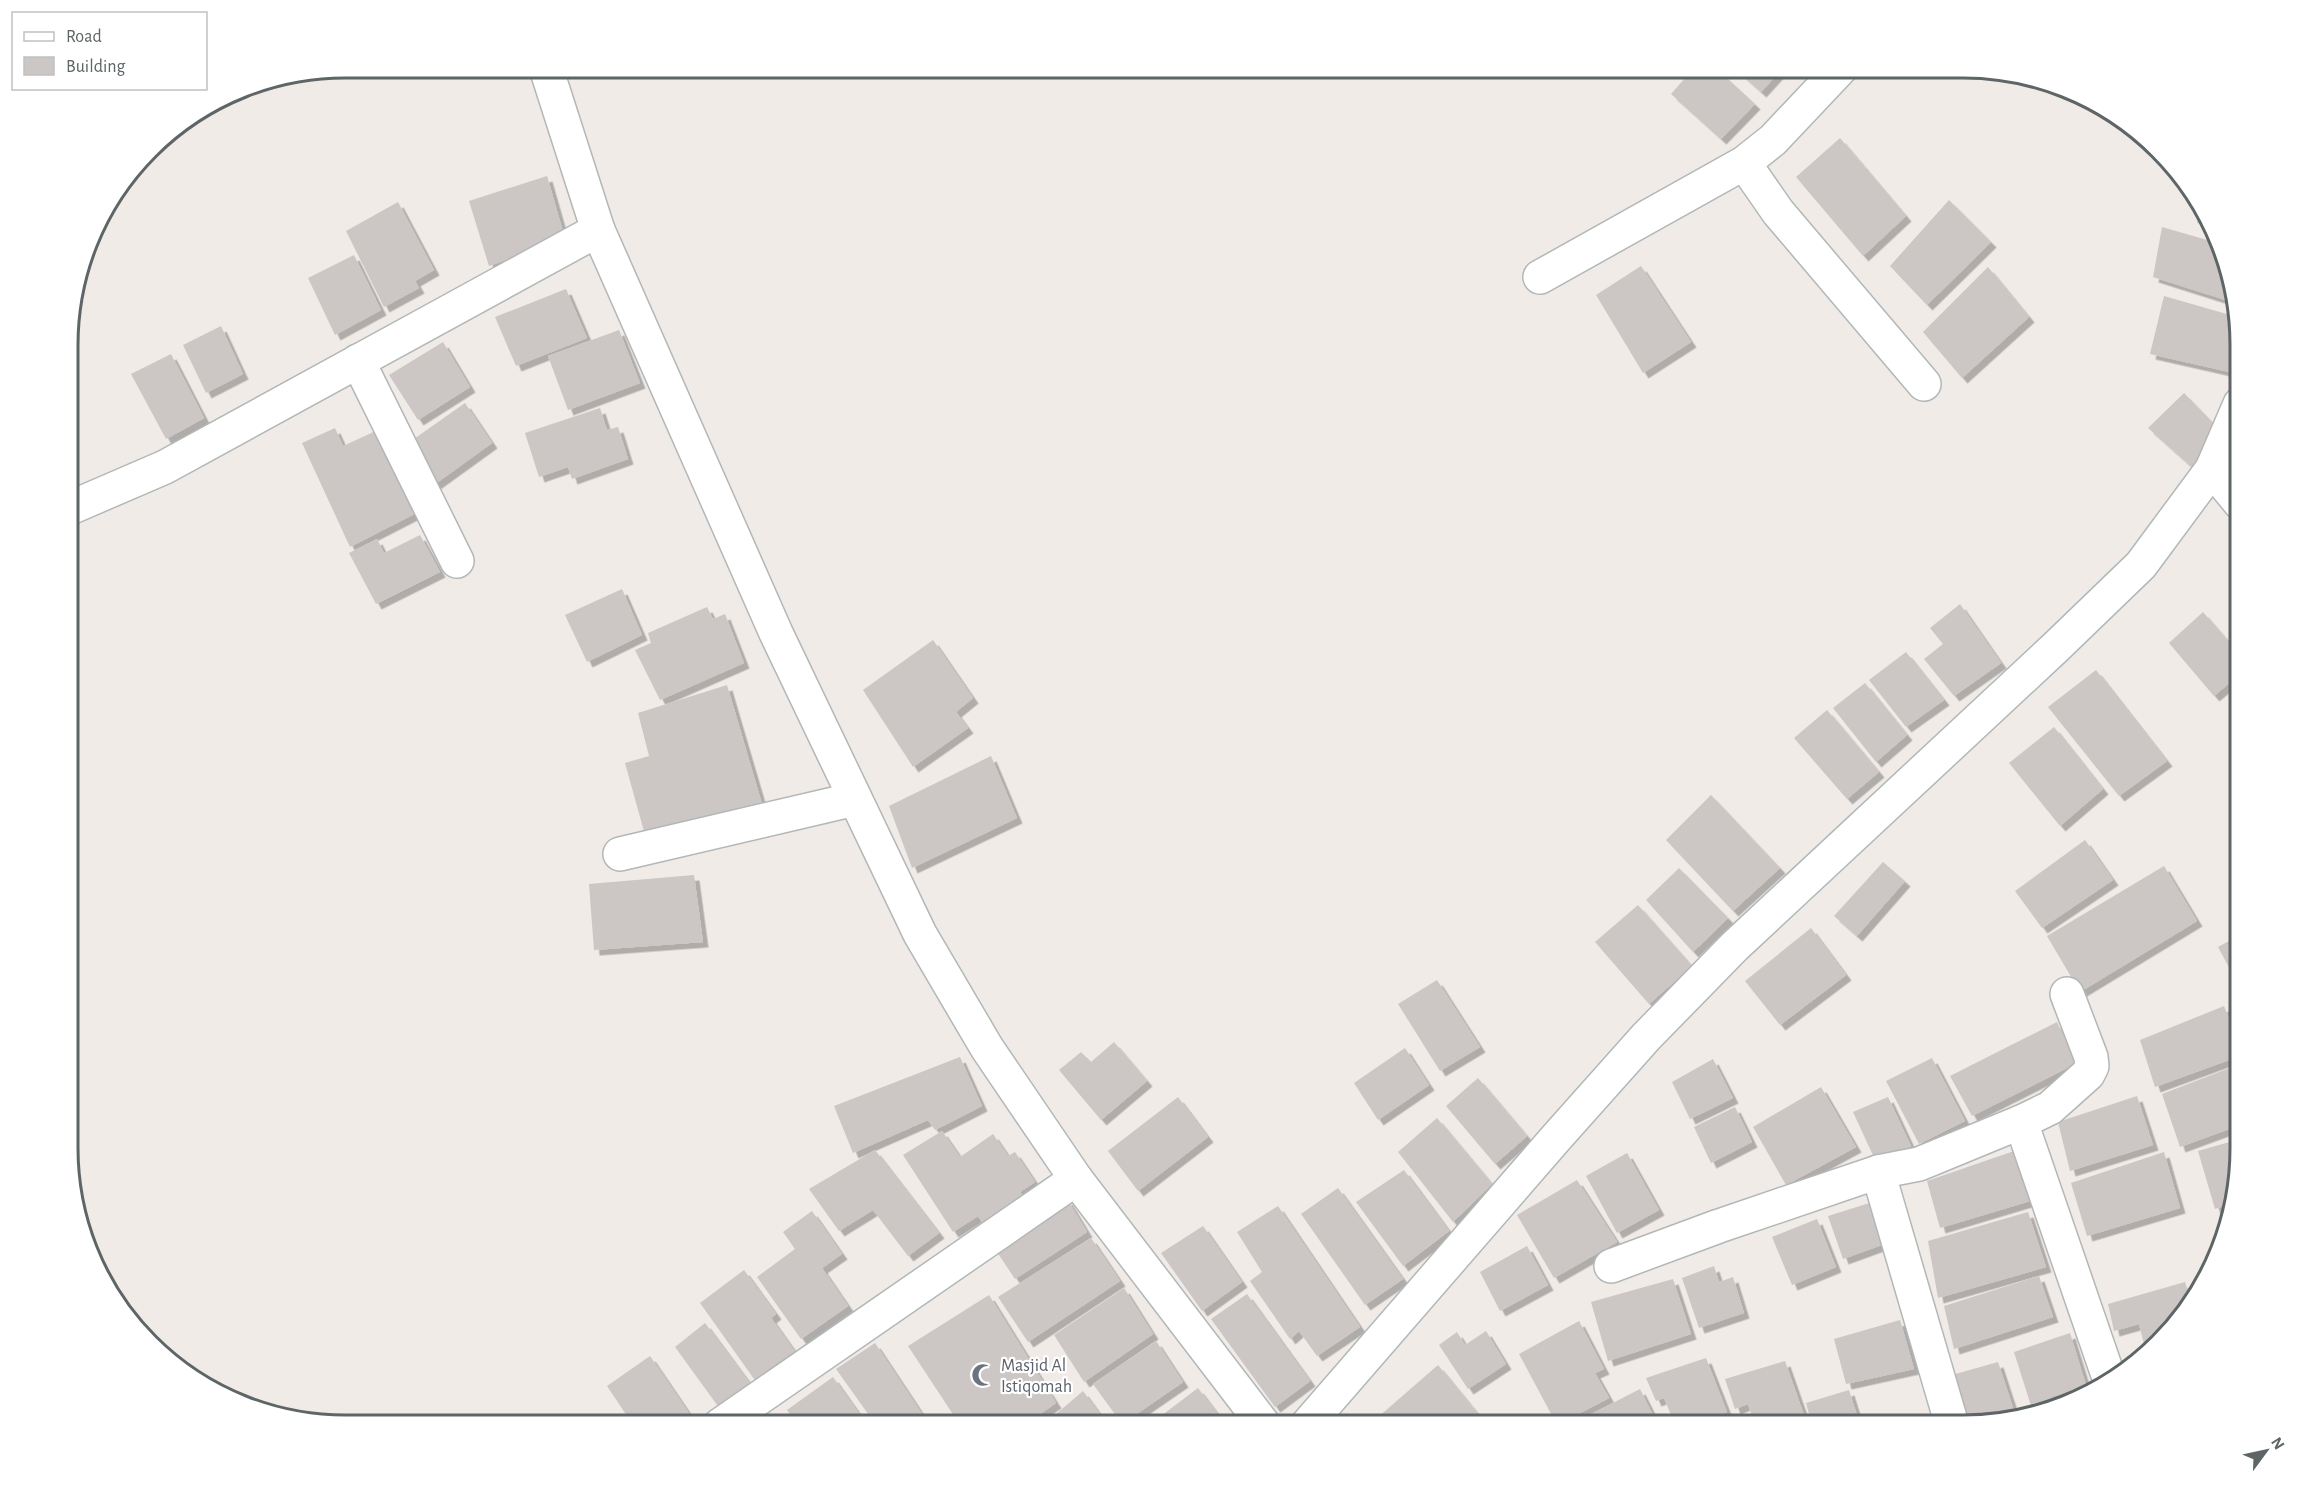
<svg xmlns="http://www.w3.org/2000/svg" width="2308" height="1493" font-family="'Alegreya Sans',sans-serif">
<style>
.building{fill:#ccc6c4;filter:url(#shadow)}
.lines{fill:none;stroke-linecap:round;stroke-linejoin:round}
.minor-casing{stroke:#b2b7b8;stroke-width:36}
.minor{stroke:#fff;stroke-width:33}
.labels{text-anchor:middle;stroke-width:4.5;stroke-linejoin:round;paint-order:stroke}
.worship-label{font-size:18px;fill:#5b616d;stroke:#fff;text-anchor:start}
.rim{fill:none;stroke:#5e6566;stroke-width:3}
</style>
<defs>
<filter id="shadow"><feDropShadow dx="5.5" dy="5.5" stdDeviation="0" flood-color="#0004"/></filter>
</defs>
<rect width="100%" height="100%" fill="#f0ebe7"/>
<g class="building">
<polygon points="1694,68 1716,68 1755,104 1721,139 1671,94"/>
<polygon points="1734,68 1783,68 1761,92"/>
<polygon points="1840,138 1906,216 1863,256 1796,177"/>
<polygon points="547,176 565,239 489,266 469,201"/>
<polygon points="1949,200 1991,242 1927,305 1890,266"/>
<polygon points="398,202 434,270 415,281 419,288 384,307 346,231"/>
<polygon points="2201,204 2203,207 2209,225 2197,223"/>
<polygon points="2162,227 2214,242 2232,302 2153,277"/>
<polygon points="354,255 381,310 335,335 308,278"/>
<polygon points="1641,266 1691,342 1643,373 1596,295"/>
<polygon points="1988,267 2029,317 1962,378 1923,332"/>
<polygon points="566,289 587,338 516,366 495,317"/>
<polygon points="2164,296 2237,317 2240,328 2240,347 2234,373 2150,354"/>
<polygon points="221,326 243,374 206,393 183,345"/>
<polygon points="619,330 640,383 568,410 548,356"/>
<polygon points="443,342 470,387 418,420 389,375"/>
<polygon points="171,354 204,418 166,439 131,374"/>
<polygon points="2184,393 2216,426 2194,469 2148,428"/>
<polygon points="465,403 492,443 431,487 404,446"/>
<polygon points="600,408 607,430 618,427 628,459 572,479 568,467 539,477 525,433"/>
<polygon points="335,428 343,446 380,429 420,511 350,547 302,443"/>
<polygon points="420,535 440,572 376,604 349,553 377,539 384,553"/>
<polygon points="622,589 642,635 587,662 565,615"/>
<polygon points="1960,604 2001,663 1954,696 1924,659 1943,644 1930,628"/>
<polygon points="2240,604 2240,624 2230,613"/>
<polygon points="707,607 713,619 725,614 744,663 660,700 635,650 651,643 648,633"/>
<polygon points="2203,612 2240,655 2240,674 2214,696 2169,643"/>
<polygon points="933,640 973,698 956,712 968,728 913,767 863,690"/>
<polygon points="1906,652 1944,700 1906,727 1869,680"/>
<polygon points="2096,670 2167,761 2119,796 2048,707"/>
<polygon points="1865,683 1907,735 1876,762 1833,708"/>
<polygon points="727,685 762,804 645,835 625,763 649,756 638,713"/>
<polygon points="1827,710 1879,772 1847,799 1794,738"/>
<polygon points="2054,727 2103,789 2060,826 2009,763"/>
<polygon points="991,756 1017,818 912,868 889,806"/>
<polygon points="1711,795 1780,868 1733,911 1666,840"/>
<polygon points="2085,840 2113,880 2042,928 2015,891"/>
<polygon points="1883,862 1905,881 1857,936 1834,916"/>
<polygon points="2164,866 2197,921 2080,992 2047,936"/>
<polygon points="1679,868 1728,918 1693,952 1646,900"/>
<polygon points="694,875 703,942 594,950 589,884"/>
<polygon points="1638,905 1692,966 1649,1004 1595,942"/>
<polygon points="1811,928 1846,975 1780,1025 1745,981"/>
<polygon points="2240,935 2240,988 2218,947"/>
<polygon points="1437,980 1480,1047 1440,1071 1398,1004"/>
<polygon points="2224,1006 2240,1046 2240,1056 2155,1087 2140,1040"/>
<polygon points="2057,1022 2077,1063 1972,1116 1950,1076"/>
<polygon points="1114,1042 1147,1081 1101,1120 1059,1070 1081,1052 1091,1062"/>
<polygon points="1405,1048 1429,1085 1378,1120 1354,1083"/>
<polygon points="960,1057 982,1106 935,1130 928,1120 853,1153 834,1106"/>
<polygon points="1932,1058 1965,1121 1919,1144 1886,1081"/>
<polygon points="1713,1059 1733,1098 1690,1119 1672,1082"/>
<polygon points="2240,1064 2240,1125 2180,1147 2162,1094"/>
<polygon points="1478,1078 1527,1136 1495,1164 1446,1106"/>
<polygon points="1821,1087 1856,1147 1786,1185 1753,1127"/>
<polygon points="2137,1096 2153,1145 2070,1171 2058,1122"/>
<polygon points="1178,1097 1208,1137 1138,1191 1108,1151"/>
<polygon points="1888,1097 1911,1146 1877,1164 1853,1112"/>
<polygon points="1735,1107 1752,1142 1711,1163 1694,1127"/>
<polygon points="1437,1118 1492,1184 1453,1222 1398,1152"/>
<polygon points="942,1131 960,1157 993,1134 1008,1156 1015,1152 1035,1182 1020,1192 1027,1202 985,1227 978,1216 953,1232 903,1155"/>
<polygon points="2240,1139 2240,1165 2232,1203 2215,1209 2198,1151"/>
<polygon points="875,1150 939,1233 908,1256 873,1210 839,1231 809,1189"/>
<polygon points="2014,1151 2030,1201 1940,1228 1927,1181"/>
<polygon points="2164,1152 2180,1208 2087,1236 2071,1183"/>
<polygon points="1627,1153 1659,1210 1617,1233 1586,1176"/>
<polygon points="1404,1170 1449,1231 1403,1266 1356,1202"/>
<polygon points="1577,1180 1617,1242 1554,1278 1517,1215"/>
<polygon points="1338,1188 1403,1279 1365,1305 1301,1214"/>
<polygon points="1067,1199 1087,1232 1015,1279 993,1246"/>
<polygon points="1879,1200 1890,1242 1843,1259 1828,1216"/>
<polygon points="1278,1206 1360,1327 1317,1356 1299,1331 1290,1339 1250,1281 1262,1272 1237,1232"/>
<polygon points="812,1211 842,1254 822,1268 848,1306 801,1339 757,1277 795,1249 783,1232"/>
<polygon points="2028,1212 2046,1267 1938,1298 1928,1241"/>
<polygon points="1817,1219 1836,1267 1792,1285 1772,1237"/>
<polygon points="1203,1226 1242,1282 1202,1311 1161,1253"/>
<polygon points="1091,1238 1120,1281 1028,1342 998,1297"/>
<polygon points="1527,1246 1548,1285 1500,1311 1480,1272"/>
<polygon points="1714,1266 1719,1282 1733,1277 1744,1313 1699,1328 1682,1278"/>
<polygon points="744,1270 776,1314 771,1318 798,1356 759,1386 700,1303"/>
<polygon points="2039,1276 2053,1317 1954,1349 1944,1306"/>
<polygon points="1673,1279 1691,1334 1608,1361 1591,1302"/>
<polygon points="2185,1282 2192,1304 2145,1348 2139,1324 2114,1331 2108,1304"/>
<polygon points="1124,1288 1153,1334 1084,1382 1054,1335"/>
<polygon points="1247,1294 1310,1381 1275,1407 1211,1319"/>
<polygon points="989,1295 1056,1403 1024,1425 960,1425 908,1346"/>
<polygon points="1900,1320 1914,1369 1846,1384 1834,1339"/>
<polygon points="1579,1321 1604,1369 1595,1373 1609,1398 1557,1425 1519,1354"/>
<polygon points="705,1323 751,1385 720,1409 675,1347"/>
<polygon points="1486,1331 1506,1364 1468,1389 1439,1345 1457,1332 1465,1345"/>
<polygon points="2070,1333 2088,1392 2032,1409 2014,1352"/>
<polygon points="1156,1341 1183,1382 1122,1424 1093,1384"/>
<polygon points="875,1343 924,1417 913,1425 876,1425 836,1369"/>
<polygon points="650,1356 697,1425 633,1425 607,1386"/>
<polygon points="1706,1358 1727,1412 1692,1425 1675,1425 1664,1398 1656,1401 1646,1378"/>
<polygon points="1785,1361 1806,1421 1793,1425 1755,1425 1748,1404 1735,1409 1725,1379"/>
<polygon points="1998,1362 2015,1414 1980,1425 1967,1425 1952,1375"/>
<polygon points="1438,1365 1487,1425 1369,1425"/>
<polygon points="833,1377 867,1425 798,1425 787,1410"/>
<polygon points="1198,1388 1226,1425 1149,1425"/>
<polygon points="1640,1389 1654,1417 1640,1425 1570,1425"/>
<polygon points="1849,1390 1860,1425 1812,1425 1806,1403"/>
<polygon points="1083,1391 1108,1425 1052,1425 1048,1421"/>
</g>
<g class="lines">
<g class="minor-casing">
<g id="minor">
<polyline points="546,68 598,230 776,633 920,934 987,1048 1076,1179 1264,1425"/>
<polyline points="1744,163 1778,212 1924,384"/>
<polyline points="1540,277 1744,163 1773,140 1841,68"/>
<polyline points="358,361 457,561"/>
<polyline points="2212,469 2240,503"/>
<polyline points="70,508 165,467 598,230"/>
<polyline points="620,854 855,799"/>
<polyline points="2021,1122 2110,1381"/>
<polyline points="1611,1266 1719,1226 1878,1172"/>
<polyline points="720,1425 1076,1179"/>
<polyline points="1307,1425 1556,1138 1646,1037 1735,946 2056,647 2141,565 2212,469 2240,404"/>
<polyline points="1952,1425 1878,1172 1919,1164 2021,1122 2050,1108 2088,1074 2092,1066 2091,1057 2067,994"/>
</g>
</g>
<use href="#minor" class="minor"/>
</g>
<defs>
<g id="mosque-bare" transform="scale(1.8)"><path d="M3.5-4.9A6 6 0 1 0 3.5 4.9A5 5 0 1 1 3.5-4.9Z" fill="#6b7280" stroke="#fff" stroke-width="2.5" paint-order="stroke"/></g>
</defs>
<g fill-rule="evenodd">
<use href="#mosque-bare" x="983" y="1375"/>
</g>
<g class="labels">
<g class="worship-label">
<text x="1001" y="1371">Masjid Al<tspan x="1001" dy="21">Istiqomah</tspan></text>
</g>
</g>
<path d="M0 0H2308V1493H0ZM345 78H1963A267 267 0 0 1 2230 345V1148A267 267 0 0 1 1963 1415H345A267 267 0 0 1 78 1148V345A267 267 0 0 1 345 78Z" fill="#fff" fill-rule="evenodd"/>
<path class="rim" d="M345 78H1963A267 267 0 0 1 2230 345V1148A267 267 0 0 1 1963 1415H345A267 267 0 0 1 78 1148V345A267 267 0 0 1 345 78Z"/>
<rect x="12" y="12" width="195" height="78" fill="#ffffff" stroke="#bfc1c2" stroke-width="1.5"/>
<rect x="24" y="32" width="30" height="9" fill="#ffffff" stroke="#bfc1c2" stroke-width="1.5"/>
<text x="66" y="42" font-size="18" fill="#5e6566">Road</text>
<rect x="24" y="57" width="30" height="18" fill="#ccc6c4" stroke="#bfc1c2" stroke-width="1.5"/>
<text x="66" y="72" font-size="18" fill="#5e6566">Building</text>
<g transform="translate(2266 1451) rotate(57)" stroke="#ffffff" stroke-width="4.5" paint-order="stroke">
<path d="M0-4.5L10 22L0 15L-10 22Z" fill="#5e6566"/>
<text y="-9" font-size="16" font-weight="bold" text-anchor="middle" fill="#5e6566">N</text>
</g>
</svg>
